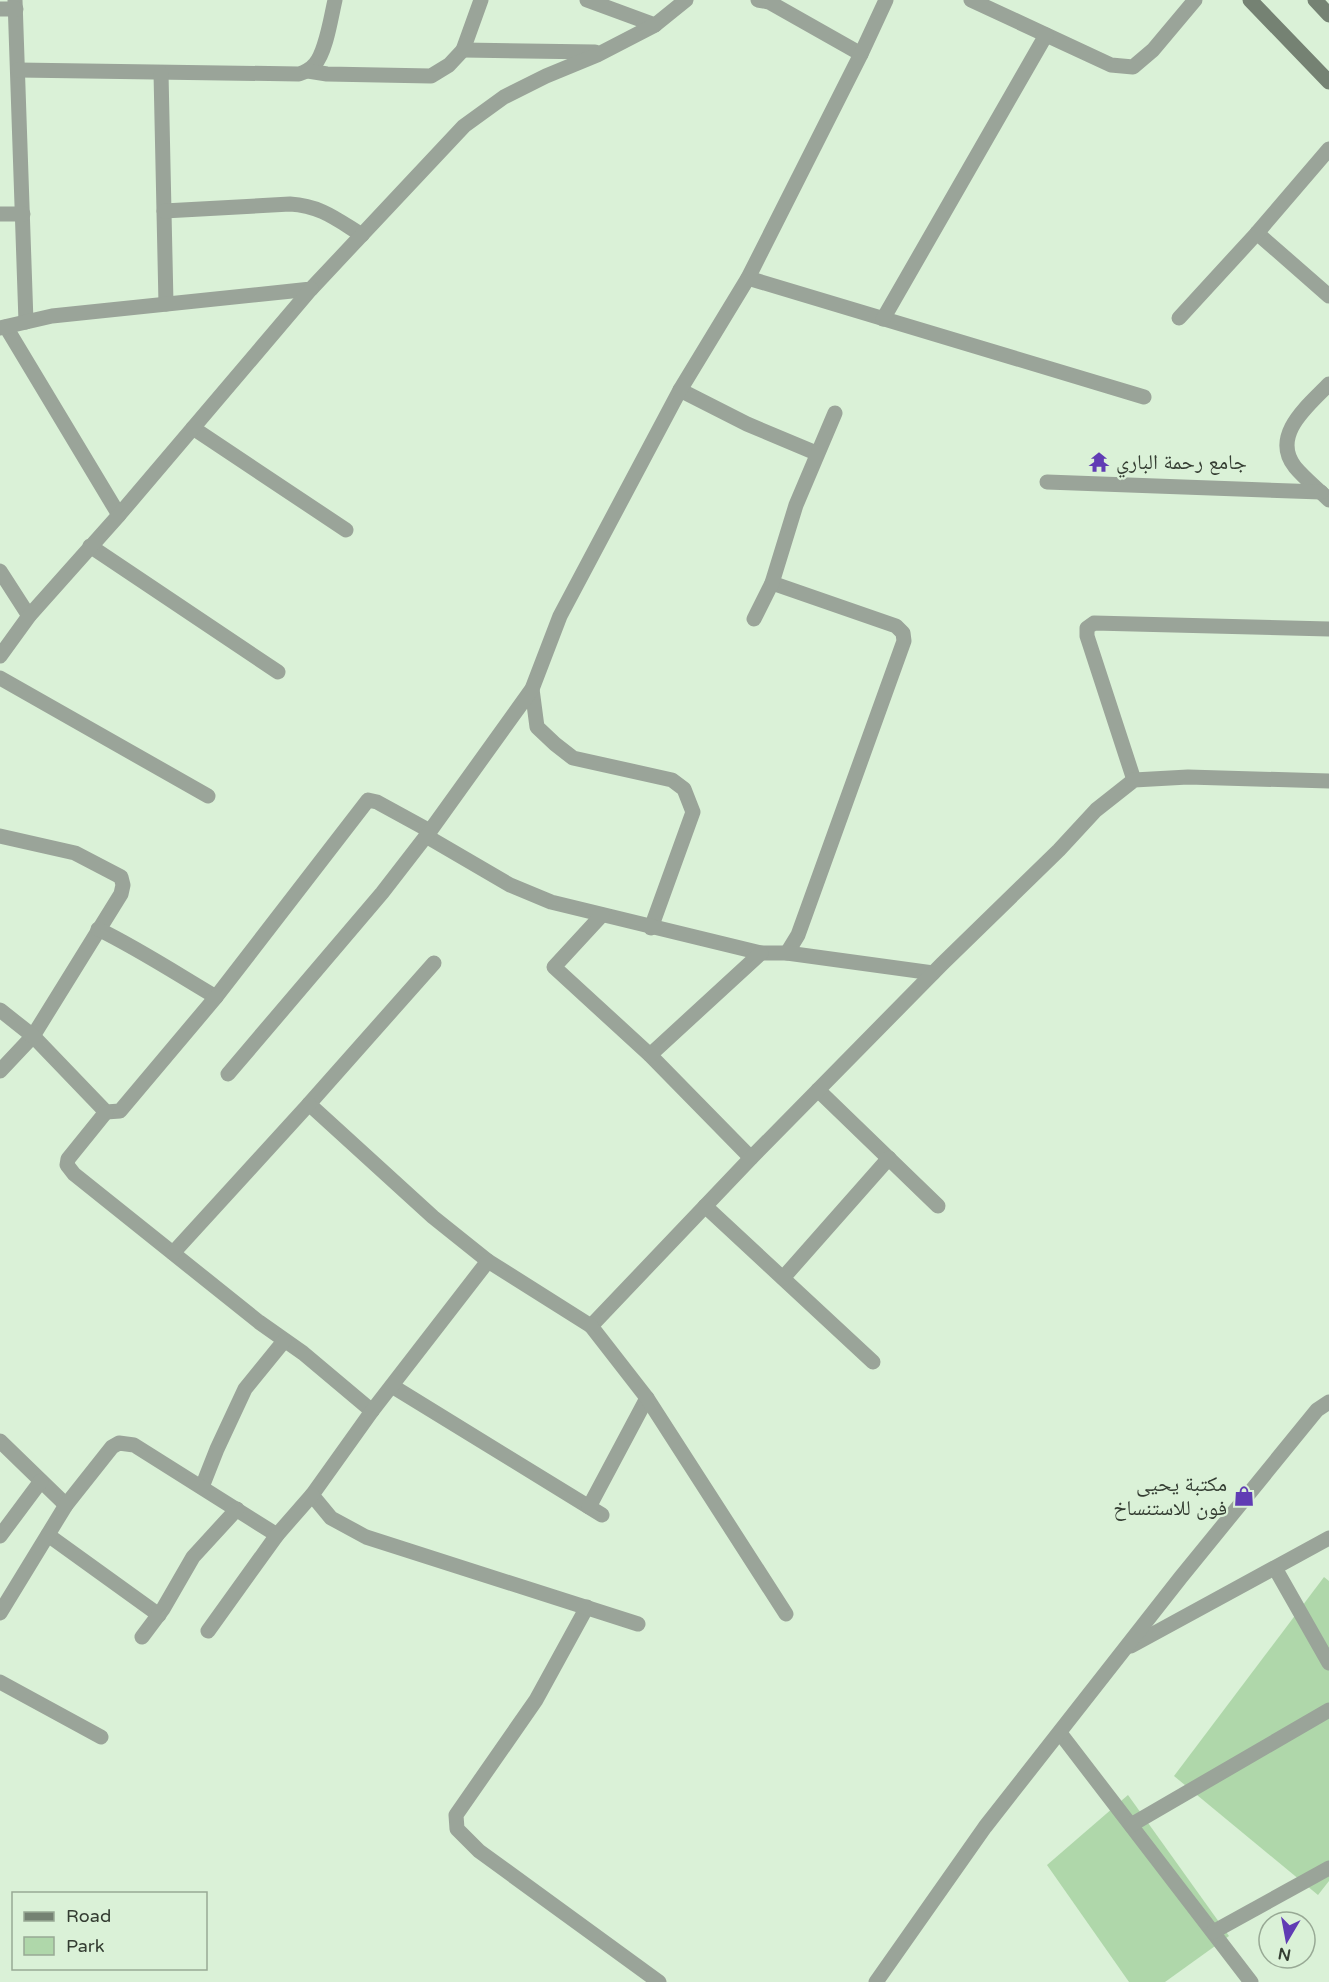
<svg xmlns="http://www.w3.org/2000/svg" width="1329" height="1982" font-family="'Varela Round','Noto Naskh Arabic',sans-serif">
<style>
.green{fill:#afd7aa}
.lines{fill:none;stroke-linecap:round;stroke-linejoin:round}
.minor{stroke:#9aa499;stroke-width:15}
.secondary{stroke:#758273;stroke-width:15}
.labels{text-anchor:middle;stroke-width:4.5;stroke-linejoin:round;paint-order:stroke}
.poi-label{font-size:21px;fill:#343d32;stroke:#daf1d7;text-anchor:start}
</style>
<rect width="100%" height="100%" fill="#daf1d7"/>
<g class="green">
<polygon points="1324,1577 1329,1581 1329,1881 1318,1895 1174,1776"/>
<polygon points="1128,1795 1229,1936 1165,1982 1129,1982 1047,1865"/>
</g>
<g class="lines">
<g class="minor">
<polyline points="15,0 26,322"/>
<polyline points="587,0 655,25"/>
<polyline points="758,0 769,2 861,54"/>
<polyline points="971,0 1111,65 1133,67 1153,50 1195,0"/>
<polyline points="0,9 16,9"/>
<polyline points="463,50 595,52"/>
<path d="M 18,70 L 299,74 C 305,72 310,70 315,64 C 326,52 331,17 335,0"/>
<polyline points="308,71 327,74 431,76 449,65 463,50 481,0"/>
<polyline points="161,73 166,304"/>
<path d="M 164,211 L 290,204 C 321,206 336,219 362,235"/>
<polyline points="0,214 23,214"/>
<polyline points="1257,233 1329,296"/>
<polyline points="748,278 1144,397"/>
<polyline points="1179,318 1257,233 1329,149"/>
<polyline points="883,319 1046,35"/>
<polyline points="6,327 119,515"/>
<polyline points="0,328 52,316 311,289 464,126 504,97 546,76 597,55 655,25 686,0"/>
<path d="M 1329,384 C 1309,405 1270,435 1295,467 C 1305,479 1318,489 1329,500"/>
<polyline points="680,390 747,424 816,453"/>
<polyline points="193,428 346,530"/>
<polyline points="1047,482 1321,492"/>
<polyline points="90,546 278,672"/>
<polyline points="0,571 29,616"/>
<polyline points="772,583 896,626 903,633 904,641 798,935 787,953"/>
<polyline points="754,619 772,583 796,505 835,413"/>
<polyline points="0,656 29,616 119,515 311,289"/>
<polyline points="0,678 208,796"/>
<polyline points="532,689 537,727 555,744 573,758 672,780 684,789 693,812 651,928"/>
<polyline points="1134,780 1087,636 1087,628 1094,623 1329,629"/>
<polyline points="0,836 75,853 121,877 123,885 121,894 33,1036 0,1071"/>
<polyline points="426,836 510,885 551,902 761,953 787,953 933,973"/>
<polyline points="602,915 554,967 650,1055 751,1158"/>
<path d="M 98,929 C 139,949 177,974 216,997"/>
<polyline points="434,963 309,1104 433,1217 488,1261"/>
<polyline points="0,1010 33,1036 106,1112 120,1111 216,997 368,800 377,802 430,831"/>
<polyline points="650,1055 761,953"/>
<polyline points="228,1074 382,893 430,831 532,689 560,616 680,390 748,278 861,54 886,0"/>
<polyline points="818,1090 938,1206"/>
<polyline points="106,1112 68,1159 67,1165 74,1174 259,1322 303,1353 372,1411"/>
<polyline points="705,1206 873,1362"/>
<polyline points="173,1253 309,1104"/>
<polyline points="783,1278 889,1158"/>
<polyline points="591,1326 751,1158 942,964 1059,850 1096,810 1134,780 1188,777 1329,781"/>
<polyline points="392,1386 602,1515"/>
<polyline points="0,1441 66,1505"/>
<polyline points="202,1487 217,1449 245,1389 284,1341"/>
<polyline points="589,1507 647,1398"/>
<polyline points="48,1535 159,1615"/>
<polyline points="0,1536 41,1481"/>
<polyline points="1275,1568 1329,1663"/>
<polyline points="587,1607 536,1700 456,1815 457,1829 479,1851 659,1982"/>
<polyline points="0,1613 66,1505 112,1447 119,1443 134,1445 277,1535"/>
<polyline points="638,1624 366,1537 331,1518 312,1495 372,1411 488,1261 591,1326 647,1398 786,1614"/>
<polyline points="208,1631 277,1535 312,1495"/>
<polyline points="142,1637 163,1609 193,1557 237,1509"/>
<polyline points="1131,1646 1329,1538"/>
<polyline points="0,1682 101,1737"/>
<polyline points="1060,1733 1251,1982"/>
<polyline points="1131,1825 1329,1710"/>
<polyline points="1213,1932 1329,1868"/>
<polyline points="876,1982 985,1827 1181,1577 1317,1410 1329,1402"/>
</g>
<g class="secondary">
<polyline points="1250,0 1329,82"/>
<polyline points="1315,0 1329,15"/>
</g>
</g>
<defs>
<g id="temple-bare" transform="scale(1.62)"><path d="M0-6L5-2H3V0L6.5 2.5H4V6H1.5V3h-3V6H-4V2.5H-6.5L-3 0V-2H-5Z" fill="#603cb4" stroke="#daf1d7" stroke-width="2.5" paint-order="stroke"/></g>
<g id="shop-bare" transform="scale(1.62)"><path d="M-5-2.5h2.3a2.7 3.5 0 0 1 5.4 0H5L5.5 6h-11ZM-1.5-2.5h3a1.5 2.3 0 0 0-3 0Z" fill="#603cb4" stroke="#daf1d7" stroke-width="2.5" paint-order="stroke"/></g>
</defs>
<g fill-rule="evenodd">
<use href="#temple-bare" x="1099" y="462"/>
<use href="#shop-bare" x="1244" y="1496"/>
</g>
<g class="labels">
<g class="poi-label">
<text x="1116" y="469">جامع رحمة الباري</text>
<text x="1227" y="1491" text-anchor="end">مكتبة يحيى<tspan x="1227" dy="24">فون للاستنساخ</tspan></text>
</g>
</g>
<rect x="12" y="1892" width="195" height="78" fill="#daf1d7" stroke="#98a995" stroke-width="1.5"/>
<rect x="24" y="1912" width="30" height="9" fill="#758273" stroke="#98a995" stroke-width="1.5"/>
<text x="66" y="1922" font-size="18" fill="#343d32">Road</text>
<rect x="24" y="1937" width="30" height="18" fill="#afd7aa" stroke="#98a995" stroke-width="1.5"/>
<text x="66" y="1952" font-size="18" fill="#343d32">Park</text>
<g transform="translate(1287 1940) rotate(190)"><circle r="28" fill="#daf1d7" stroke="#98a995" stroke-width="1.5"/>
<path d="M0-4.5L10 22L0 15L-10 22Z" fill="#603cb4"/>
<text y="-9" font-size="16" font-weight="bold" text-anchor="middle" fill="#343d32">N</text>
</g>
</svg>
